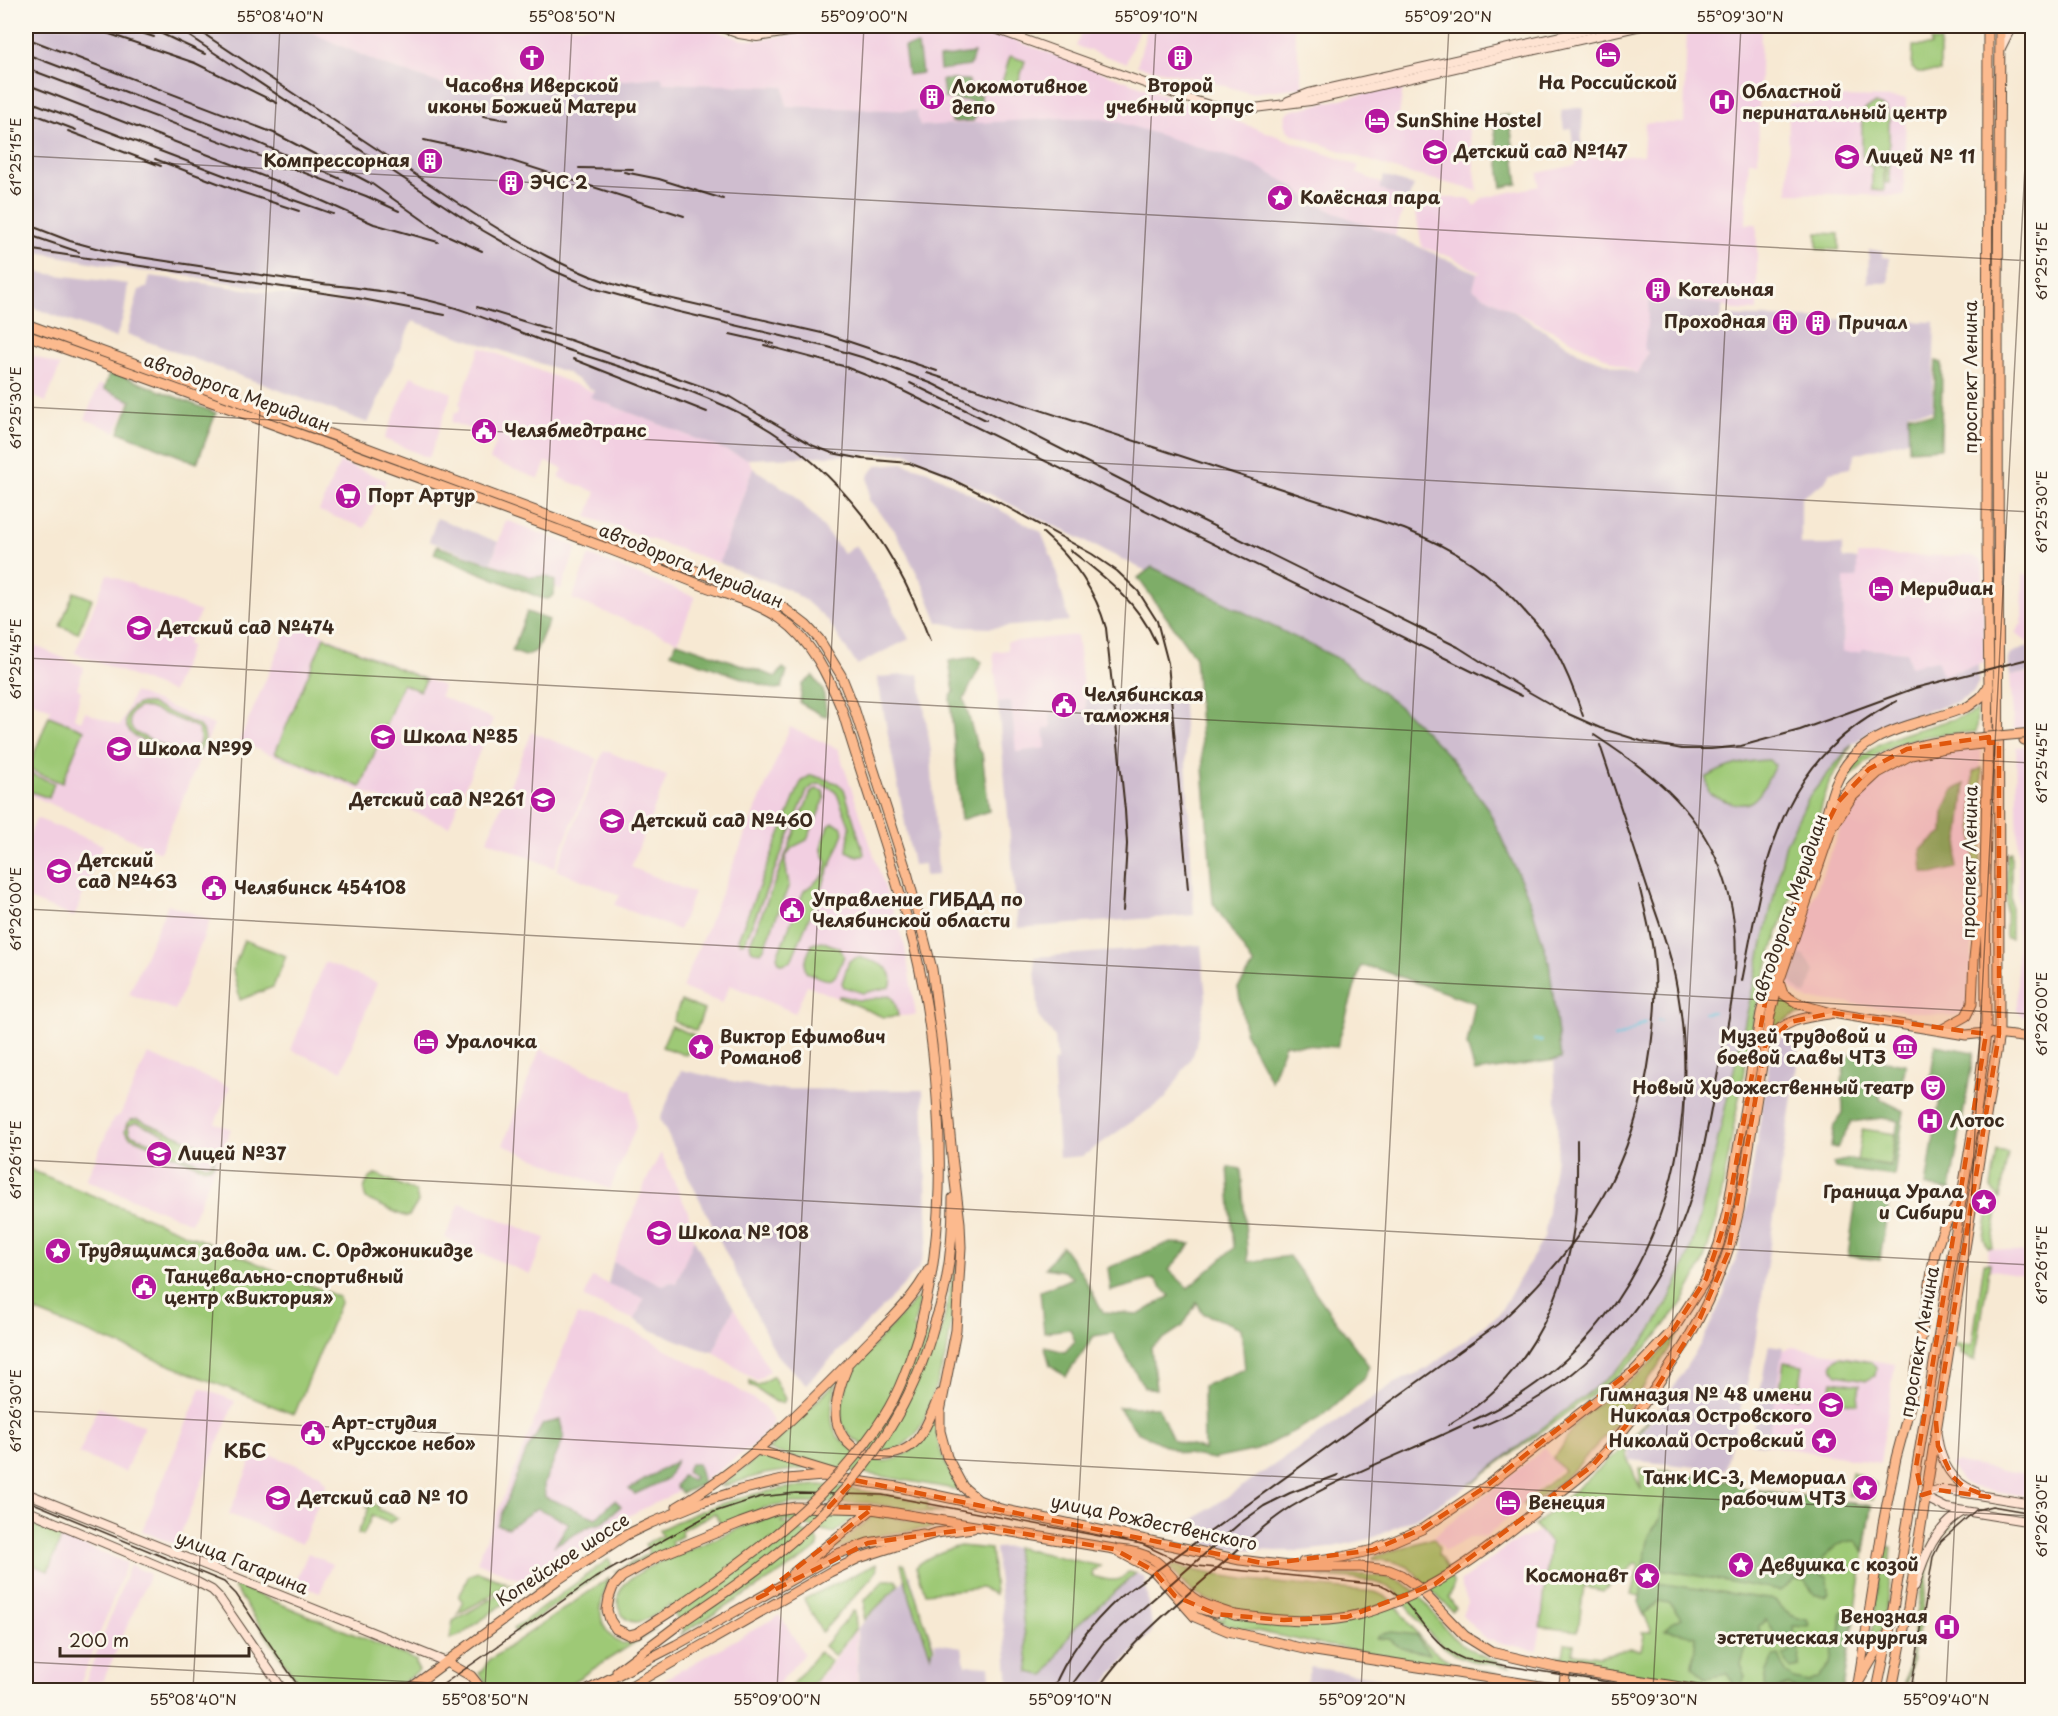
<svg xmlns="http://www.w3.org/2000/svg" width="2058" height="1716" font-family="'Playpen Sans',sans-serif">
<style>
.built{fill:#f2cfe1}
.industrial{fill:#cfbdcf}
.green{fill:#9ec976;stroke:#6c7a4a;stroke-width:1.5;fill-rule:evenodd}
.forest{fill:#7ead67;stroke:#5c6c42;stroke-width:1.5}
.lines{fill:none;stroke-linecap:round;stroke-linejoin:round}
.stream{stroke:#62c8df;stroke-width:2}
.secondary-casing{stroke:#574739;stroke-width:10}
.primary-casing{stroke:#574739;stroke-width:11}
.secondary{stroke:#fee3d2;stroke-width:8}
.primary{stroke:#fcba8e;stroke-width:9}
.tram{stroke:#3b2a1e;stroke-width:1.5}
.rail{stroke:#3b2a1e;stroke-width:2}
.primary-bridge-casing{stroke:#574739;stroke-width:11;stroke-linecap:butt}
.primary-bridge{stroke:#fcba8e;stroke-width:9}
.marked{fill:#df570d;fill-opacity:0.2;stroke:#df570d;stroke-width:4.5;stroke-dasharray:12 8;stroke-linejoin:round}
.ticks{fill:none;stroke:#3b2a1e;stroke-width:1.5;stroke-opacity:0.45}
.labels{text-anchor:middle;stroke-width:6;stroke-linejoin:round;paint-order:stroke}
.poi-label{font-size:18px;font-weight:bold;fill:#3b2a1e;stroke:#fbf7ec;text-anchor:start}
.street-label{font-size:18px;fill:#3b2a1e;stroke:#fbf7ec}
.neighbourhood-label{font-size:20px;font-weight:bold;fill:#3b2a1e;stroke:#fbf7ec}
.neatline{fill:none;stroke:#3b2a1e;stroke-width:2}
.ticks-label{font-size:15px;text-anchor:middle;fill:#3b2a1e}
</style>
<rect width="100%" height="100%" fill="#fbf7ec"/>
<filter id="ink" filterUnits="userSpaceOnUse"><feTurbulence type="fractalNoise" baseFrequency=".0167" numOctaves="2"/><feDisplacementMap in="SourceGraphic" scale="12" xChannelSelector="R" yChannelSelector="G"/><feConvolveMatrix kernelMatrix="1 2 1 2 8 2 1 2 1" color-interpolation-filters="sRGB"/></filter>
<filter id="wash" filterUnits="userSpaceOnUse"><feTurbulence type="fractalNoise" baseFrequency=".008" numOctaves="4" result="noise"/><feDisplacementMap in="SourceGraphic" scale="24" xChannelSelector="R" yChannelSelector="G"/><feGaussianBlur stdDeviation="1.35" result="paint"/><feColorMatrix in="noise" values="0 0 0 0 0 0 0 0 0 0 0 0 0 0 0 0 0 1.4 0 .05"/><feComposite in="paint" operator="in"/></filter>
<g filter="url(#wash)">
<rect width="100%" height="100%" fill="#f7e9d3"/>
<g class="built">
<polygon points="301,26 705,26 740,39 755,40 852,26 976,26 1359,166 1356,173 1408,194 1395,236 1333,212 1307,198 1291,185 1095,118 920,126 916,111 786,106 784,87 663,83 662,77 500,91 472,91 454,88 384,65 317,35"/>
<polygon points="1084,26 1140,26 1126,63 1076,46"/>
<polygon points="1148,26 1293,26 1303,87 1250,93 1203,80 1137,66"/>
<polygon points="1692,26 1761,26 1758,161 1749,161 1746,220 1746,224 1757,224 1757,311 1733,310 1723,305 1648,351 1638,374 1484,296 1473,289 1477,273 1481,273 1451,257 1422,247 1416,214 1424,196 1430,198 1467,198 1471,200 1475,207 1482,198 1539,186 1538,173 1576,165 1576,159 1643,155 1645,123 1684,123 1687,27"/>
<polygon points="1403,85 1397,132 1466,113 1478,191 1400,171 1295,135 1288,131 1284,123 1286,114 1289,111"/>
<polygon points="1820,97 1906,98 1904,196 1788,193 1789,103 1814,104"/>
<polygon points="480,347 594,392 590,397 748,459 753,468 719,563 587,517 596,492 559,478 563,469 556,466 546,462 539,479 490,460 497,439 489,436 488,439 484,437 477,434 478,432 451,422 455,412 458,413 461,405 459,404"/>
<polygon points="26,353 60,366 46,402 26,394"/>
<polygon points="411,376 452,393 429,458 384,439"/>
<polygon points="99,384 131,397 116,432 85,419"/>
<polygon points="340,462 386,480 365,528 319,511"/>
<polygon points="506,520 577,547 561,589 491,563"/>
<polygon points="589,555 695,597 678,641 572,599"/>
<polygon points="1857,555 1973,556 1981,560 1983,564 1984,663 1943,675 1910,666 1907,652 1868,649 1862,649 1861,652 1843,652 1844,578 1857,578"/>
<polygon points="107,574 200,612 187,644 191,646 172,692 75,653"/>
<polygon points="2023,574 2032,576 2032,646 2028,646 2027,642 2015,633 2022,623"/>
<polygon points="291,621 443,686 440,696 493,719 449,826 239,742"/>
<polygon points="1077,635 1086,710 1051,729 1045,729 1046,748 1015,752 1011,702 998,703 993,652 1008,650 1007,642"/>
<polygon points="26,642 84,667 77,688 81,691 74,718 81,721 85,712 120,726 134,692 214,725 160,852 26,793 26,772 51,709 26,699"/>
<polygon points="2032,673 2032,727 2014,729 2010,676"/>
<polygon points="790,727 838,749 905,947 916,1015 883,1017 807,985 795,1013 730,985 722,1003 682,988"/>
<polygon points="532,732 598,759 554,868 487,840"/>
<polygon points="2025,746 2032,749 2032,1019 2023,1017 2017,1010 2018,861 2016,747"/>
<polygon points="1981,749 1979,854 1968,1004 1961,1013 1952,1017 1824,1000 1809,1000 1800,996 1790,988 1787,972 1792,953 1841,826 1853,804 1874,783 1891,770 1916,758 1938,751"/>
<polygon points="604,750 667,776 631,867 694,893 679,930 615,905 620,895 556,870"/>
<polygon points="36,818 103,845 74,917 26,898 26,845"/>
<polygon points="168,904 210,920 175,1010 129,994"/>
<polygon points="325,962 377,983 342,1071 291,1050"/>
<polygon points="540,1049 632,1091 636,1127 610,1189 503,1145"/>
<polygon points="148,1054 230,1087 215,1123 231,1129 191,1223 86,1180 113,1119 120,1115"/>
<polygon points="661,1153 688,1212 694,1239 676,1283 671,1282 662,1285 613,1262 647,1179"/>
<polygon points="460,1203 545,1238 530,1274 445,1238"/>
<polygon points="1989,1248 2032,1254 2030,1276 1986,1269"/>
<polygon points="592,1277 644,1298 635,1320 584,1298"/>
<polygon points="734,1308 770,1371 756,1381 713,1352"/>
<polygon points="577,1315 631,1330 723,1380 763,1405 773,1421 773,1424 755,1444 713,1475 624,1518 549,1572 528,1579 518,1579 477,1562"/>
<polygon points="1793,1347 1895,1364 1880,1463 1767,1445 1782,1350"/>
<polygon points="201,1388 235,1401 176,1545 142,1531"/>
<polygon points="98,1407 144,1426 125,1472 79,1454"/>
<polygon points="1545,1448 1561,1469 1487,1536 1472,1537 1445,1551 1434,1536"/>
<polygon points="256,1449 320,1474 323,1480 327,1482 302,1544 229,1514"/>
<polygon points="1958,1463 2032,1475 2032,1497 1972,1487 1963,1482 1950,1465"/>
<polygon points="26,1522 127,1563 78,1690 26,1690"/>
<polygon points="1540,1531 1550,1543 1545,1603 1537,1651 1488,1640 1469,1623 1462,1614 1468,1603 1460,1582 1511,1544"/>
<polygon points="308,1553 332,1564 320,1593 295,1583"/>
<polygon points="130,1565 150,1574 103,1681 85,1683"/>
<polygon points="780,1615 804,1654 773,1690 645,1690"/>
<polygon points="856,1630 857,1690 811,1690 836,1657"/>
</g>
<g class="industrial">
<polygon points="26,26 301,26 317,35 384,65 454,88 472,91 500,91 662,77 663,83 784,87 786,106 916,111 920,126 1066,118 1095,118 1118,122 1255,165 1291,185 1307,198 1333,212 1395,236 1477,273 1473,289 1484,296 1511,310 1581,354 1638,374 1648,352 1644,349 1650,298 1723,305 1718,327 1724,327 1725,316 1935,322 1932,411 1908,412 1908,440 1855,454 1850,468 1830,472 1825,482 1801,498 1801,545 1842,545 1842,556 1844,559 1857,559 1857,578 1844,578 1843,652 1861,652 1861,649 1868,649 1907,652 1910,666 1937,660 1943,675 1978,665 1979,681 1973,693 1958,702 1894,721 1875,729 1852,744 1809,797 1795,824 1781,859 1767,930 1695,1239 1684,1272 1647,1336 1610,1376 1469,1485 1418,1517 1372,1538 1329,1548 1302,1551 1276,1551 1209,1547 1187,1524 1393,1384 1428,1368 1498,1315 1544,1238 1558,1144 1551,996 1272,633 906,453 748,459 590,397 594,391 566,372 412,321 368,423 127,334 139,290 147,288 150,276 377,307 170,273 139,271 26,250"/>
<polygon points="1576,108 1583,108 1581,153 1574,153 1571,128 1564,129 1561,110"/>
<polygon points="1384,176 1414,186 1408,200 1379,189"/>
<polygon points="1869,250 1883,250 1883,257 1889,258 1889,283 1868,283"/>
<polygon points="26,271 128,284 124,314 116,338 26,305"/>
<polygon points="902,463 928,471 1041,532 1054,563 1069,621 990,628 962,627 938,622 924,587 895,531 869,500 868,476 877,465"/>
<polygon points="753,468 794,495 818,521 844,554 856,545 888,599 909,639 857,665 828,621 806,601 788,589 719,563"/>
<polygon points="437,518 498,542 491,563 429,541"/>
<polygon points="2028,646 2032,646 2032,672 2010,676 2008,660 2010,655"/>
<polygon points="919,674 931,752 938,875 925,876 924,864 913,865 877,677"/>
<polygon points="1182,688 1194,915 1018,928 998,703 1011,701 1016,752 1046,748 1044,729 1051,728 1050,713 1086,710 1085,696"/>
<polygon points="1201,945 1206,998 1194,1053 1166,1098 1083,1156 1059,1158 1053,1062 1057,1061 1055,1037 1039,1018 1034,957"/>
<polygon points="1796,954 1804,955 1815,971 1807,994 1801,993 1789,979"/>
<polygon points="1784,1035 1797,1039 1801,1038 1752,1363 1725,1470 1629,1460 1628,1450 1662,1405 1703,1340 1724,1295 1730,1272 1740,1250 1771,1050"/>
<polygon points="681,1070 768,1089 923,1090 928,1240 919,1268 881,1309 806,1384 776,1354 660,1119"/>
<polygon points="694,1239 717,1282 734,1308 713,1352 701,1349 651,1330 635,1320 644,1298 608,1284 613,1262 662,1285 672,1282 676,1283"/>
<polygon points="1769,1345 1783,1347 1767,1445 1750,1443"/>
<polygon points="1015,1547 1029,1672 1045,1676 1073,1629 1136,1573 1144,1577 1153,1631 1113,1673 1101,1690 1009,1690 1006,1646 995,1548"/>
<polygon points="910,1574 923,1618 934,1645 935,1651 935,1643 962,1647 965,1665 989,1666 991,1690 858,1690 857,1629"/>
<polygon points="1311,1667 1429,1686 1428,1690 1303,1690"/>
</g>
<g class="green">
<polygon points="1931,41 1940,41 1940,72 1918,72 1912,68 1913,46 1931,46"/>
<polygon points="1010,56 1025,61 1015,93 1000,89"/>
<polygon points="1875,104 1886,108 1889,116 1889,183 1885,183 1885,163 1879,167 1884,167 1884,191 1872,190 1872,167 1865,162 1862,155 1862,118 1865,109"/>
<polygon points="1817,233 1839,234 1839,250 1817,249"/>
<polygon points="74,592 92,599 78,633 60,626"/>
<polygon points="324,637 426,680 420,691 402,684 361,787 275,753"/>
<path d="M 141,703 L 150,704 L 198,725 C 204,731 207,739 202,747 C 199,752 193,756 187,756 C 178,756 135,739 130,732 C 120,721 128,707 141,703 ZM 139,707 L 149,708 L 192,725 L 198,729 L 200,736 C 201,769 151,740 136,733 C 126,724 128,713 139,707 Z"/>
<path d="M 1977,710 L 1976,732 C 1916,736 1884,737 1842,786 C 1869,736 1897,737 1946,721 C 1956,718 1969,716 1977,710 Z"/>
<polygon points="49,716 84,730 62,783 28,769"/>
<path d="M 1852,744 L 1829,783 L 1813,833 L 1771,953 L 1754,1015 L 1717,1219 L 1702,1265 L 1684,1300 L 1656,1337 L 1620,1374 L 1469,1485 C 1499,1462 1529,1438 1559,1415 C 1591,1391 1625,1368 1648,1335 C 1678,1291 1692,1251 1704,1200 L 1786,843 L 1809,797 Z"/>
<path d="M 1769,760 L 1775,765 C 1757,802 1752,816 1709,793 L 1706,778 C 1726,765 1746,761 1769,760 Z"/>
<polygon points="1982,768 1981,855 1974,907 1973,772"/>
<polygon points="31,774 54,783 49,798 26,790 26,784"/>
<polygon points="811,775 837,783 844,789 864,854 863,856 857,856 847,851 850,827 837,794 831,788 820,784 814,785 807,791 745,942 740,943 738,939 800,784 803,780"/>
<polygon points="816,789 823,791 825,798 807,840 793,847 787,854 785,862 789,885 764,948 761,952 755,952 751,949 750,943 811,792"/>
<polygon points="833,823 841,826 844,833 791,961 783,964 779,962 777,956 804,891 824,875 827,862 822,851 822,844 829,826"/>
<polygon points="2011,852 2011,939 2006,938 2007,854"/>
<polygon points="244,940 286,956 273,987 240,1000 233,970"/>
<path d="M 821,941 L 840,948 L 844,956 C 833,985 834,983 806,972 C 802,963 809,953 812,944 Z"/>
<path d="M 858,957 C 872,961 899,966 890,987 L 863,993 L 844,987 L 842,983 L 849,961 Z"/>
<polygon points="1779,995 1812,1012 1795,1015 1773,1028 1772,1025"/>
<path d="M 839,996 C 848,996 855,1001 863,1000 C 887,999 893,985 898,1016 L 883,1017 L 839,998 Z"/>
<polygon points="681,1001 704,1010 696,1031 673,1021"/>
<polygon points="671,1026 694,1035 686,1055 662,1047"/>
<path d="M 137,1119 L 219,1153 L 218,1156 L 215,1155 L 214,1164 L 210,1167 L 204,1168 L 130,1137 L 125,1131 L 127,1123 L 131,1120 ZM 136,1122 L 165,1134 L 160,1146 L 130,1134 L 128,1126 ZM 187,1143 L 209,1152 L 213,1157 L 212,1163 L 205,1165 L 182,1156 Z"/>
<polygon points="1862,1129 1895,1134 1890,1165 1857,1161"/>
<polygon points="1997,1151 2008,1153 2000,1199 1991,1188"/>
<polygon points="26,1168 339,1297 340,1303 295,1413 293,1414 26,1308"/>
<path d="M 377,1174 L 416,1192 L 418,1202 L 409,1216 L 406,1217 L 366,1199 C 361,1188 367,1178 377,1174 Z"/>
<polygon points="1989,1202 1999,1204 1992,1248 1988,1248 1984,1239"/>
<polygon points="957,1255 954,1302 947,1353 924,1420 916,1434 900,1448 889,1451 872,1451 852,1438 842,1425 841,1407 851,1370 922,1293 913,1328 940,1339"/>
<polygon points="1984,1263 1990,1263 1975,1360 1973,1360 1961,1354 1962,1349 1956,1346 1957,1343 1972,1345"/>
<path d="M 1704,1290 C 1670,1351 1632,1410 1582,1461 C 1566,1479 1544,1493 1526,1508 L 1523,1504 L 1564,1471 L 1553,1458 C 1564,1449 1567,1434 1576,1424 C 1595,1403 1621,1389 1642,1371 C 1668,1347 1686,1319 1704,1290 Z"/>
<path d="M 1840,1357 L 1871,1362 L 1876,1368 L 1875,1376 L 1867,1380 L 1837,1375 C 1830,1369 1831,1360 1840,1357 Z"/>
<polygon points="1784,1362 1803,1365 1798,1398 1779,1395"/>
<polygon points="773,1376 785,1399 783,1403 776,1402 750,1385 750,1381 757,1386"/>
<path d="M 837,1381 C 833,1398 828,1415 835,1432 C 839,1440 845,1443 852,1448 C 871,1460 888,1468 908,1452 C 921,1443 928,1428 936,1415 C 934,1442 945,1467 960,1490 L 828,1467 L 768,1450 Z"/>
<polygon points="1832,1381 1860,1385 1857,1404 1829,1399"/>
<polygon points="1651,1416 1625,1453 1641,1490 1639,1469 1667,1471 1734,1482 1742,1488 1872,1506 1843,1690 1735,1690 1556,1663 1557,1655 1563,1656 1565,1643 1574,1644 1573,1653 1600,1656 1631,1648 1641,1650 1644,1636 1642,1632 1652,1632 1639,1604 1640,1596 1631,1594 1639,1565 1636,1563 1603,1591 1584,1587 1578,1631 1541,1627 1550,1543 1535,1525 1622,1449"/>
<polygon points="761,1455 808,1468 764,1474 720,1487"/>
<polygon points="1852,1472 1876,1484 1875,1488 1861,1485 1860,1492 1874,1494 1873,1500 1848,1496"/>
<path d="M 820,1485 L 841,1487 L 928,1502 L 927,1509 L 945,1512 L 929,1513 L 868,1503 L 793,1503 L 764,1508 L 721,1525 L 715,1513 L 681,1530 L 682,1536 L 671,1542 L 673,1547 L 644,1559 L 617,1573 L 615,1572 L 649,1553 L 645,1544 L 662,1536 L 659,1530 C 709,1505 764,1487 820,1485 Z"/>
<polygon points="370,1503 379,1506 378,1509 398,1518 389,1523 372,1516 363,1535 358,1533 369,1508 366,1507"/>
<path d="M 818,1512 L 858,1514 L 834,1533 L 783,1520 L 781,1522 L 816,1537 L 819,1542 L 818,1547 L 800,1561 L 680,1635 L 684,1630 L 669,1605 C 656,1616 629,1634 620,1610 C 616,1601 618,1591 625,1584 C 644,1565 675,1556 699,1546 C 727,1534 755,1519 785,1513 C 796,1511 807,1512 818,1512 Z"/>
<polygon points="874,1515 946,1526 882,1535 830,1551"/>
<polygon points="26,1522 62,1536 48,1571 26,1562"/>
<polygon points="1949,1525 1951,1527 1935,1544 1930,1557 1920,1625 1914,1645 1906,1690 1904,1690 1927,1556 1933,1543"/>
<polygon points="1434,1538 1439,1548 1438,1555 1441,1557 1454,1584 1449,1598 1456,1608 1452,1611 1408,1567 1395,1562 1374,1559 1373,1557"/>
<polygon points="1885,1545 1891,1547 1889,1567 1892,1567 1883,1625 1868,1656"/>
<path d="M 960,1546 L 991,1549 L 995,1594 L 981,1588 L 925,1593 L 916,1567 C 926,1557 945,1550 960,1546 Z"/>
<path d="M 1015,1547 L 1100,1566 L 1093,1571 L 1092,1576 C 1105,1579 1121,1585 1128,1572 L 1136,1573 L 1073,1629 L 1045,1676 L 1029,1672 Z"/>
<polygon points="609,1559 612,1566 516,1632 513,1629"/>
<polygon points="876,1564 877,1569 873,1576 822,1632 804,1599"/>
<polygon points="902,1564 905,1565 933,1647 931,1656 911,1601 901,1565"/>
<path d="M 1173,1565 C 1238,1583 1308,1585 1375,1592 C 1402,1601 1409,1630 1429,1647 C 1452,1666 1469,1668 1497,1674 L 1313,1643 L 1228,1625 L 1205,1615 L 1224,1619 L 1223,1605 C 1197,1598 1187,1590 1171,1569 Z"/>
<polygon points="478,1572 507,1583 489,1597 458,1614 463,1602 459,1597 469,1575"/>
<path d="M 1363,1575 C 1375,1576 1389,1576 1400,1581 C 1423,1592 1438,1625 1458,1641 C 1475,1654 1493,1660 1512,1667 C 1497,1665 1480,1664 1466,1659 C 1434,1648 1416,1616 1395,1591 C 1374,1577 1342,1579 1317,1577 Z"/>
<path d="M 609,1578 C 601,1598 595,1617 610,1635 C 613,1638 617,1642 621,1643 C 632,1645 647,1634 656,1629 L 560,1690 L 491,1690 L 479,1673 L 483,1671 L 488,1661 Z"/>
<polygon points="884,1580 896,1580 899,1585 864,1620 865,1600"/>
<polygon points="511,1584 515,1595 461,1635 450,1639 453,1621 491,1599"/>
<polygon points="235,1585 411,1658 416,1661 416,1665 419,1671 392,1690 390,1688 386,1690 303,1690 234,1587"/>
<polygon points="853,1611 855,1612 856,1628 835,1656 824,1646"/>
<polygon points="819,1652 831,1661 808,1690 793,1690 789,1688"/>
</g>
<g class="forest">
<polygon points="918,45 922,73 908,75 904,47"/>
<polygon points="974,53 970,66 940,70 939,58"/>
<polygon points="942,80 968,80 972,95 981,95 981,107 973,121 952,122 952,116 972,116 972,101 944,98"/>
<polygon points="1509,115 1518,184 1502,187 1493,117"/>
<polygon points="1936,361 1942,363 1941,448 1909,450 1908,414 1933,415"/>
<polygon points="110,371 216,413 197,463 119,432 131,401 104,389"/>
<polygon points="437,546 531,577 547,576 555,581 554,595 548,599 541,598 434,554"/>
<polygon points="1152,567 1337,658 1405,711 1451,758 1488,809 1529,898 1549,962 1561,1059 1475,1072 1467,1045 1475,1003 1378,969 1361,966 1337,1047 1285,1044 1271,1081 1246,1035 1238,988 1254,965 1213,903 1195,657 1138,578"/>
<polygon points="527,612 549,620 536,651 525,656 512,651"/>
<polygon points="677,642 776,677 783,668 787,671 782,688 773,689 671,653"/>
<polygon points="975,657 982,662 964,699 977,747 982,753 989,811 961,820 950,698 954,692 949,661"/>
<polygon points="813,676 823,690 827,716 822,715 800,703 802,685"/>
<polygon points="1965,784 1956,868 1933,874 1923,872 1921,849 1943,833 1944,810 1953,790"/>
<polygon points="1935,1045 1974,1052 1950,1190 1926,1186 1943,1079 1931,1077"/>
<polygon points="1846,1055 1906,1064 1901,1086 1880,1089 1880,1099 1904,1111 1894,1176 1835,1168 1833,1163 1850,1159 1891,1166 1898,1121 1882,1118 1851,1122 1837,1148 1831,1147 1834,1125 1843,1113 1842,1079"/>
<polygon points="1228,1167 1241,1169 1248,1262 1289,1256 1369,1366 1363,1379 1322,1417 1257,1450 1214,1459 1181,1453 1137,1432 1118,1407 1158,1407 1173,1440 1204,1450 1203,1386 1245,1369 1241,1328 1202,1313 1197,1302 1183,1326 1151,1347 1156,1389 1144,1387 1113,1333 1094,1336 1066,1376 1050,1365 1045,1347 1065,1352 1075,1341 1070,1329 1044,1332 1040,1291 1073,1278 1063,1271 1045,1268 1062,1246 1081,1272 1103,1312 1140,1314 1170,1296 1154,1279 1111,1291 1108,1268 1168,1243 1191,1244 1169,1270 1188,1288 1234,1248"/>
<polygon points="1857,1193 1889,1199 1880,1260 1848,1256"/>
<polygon points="560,1420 564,1437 544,1484 545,1497 596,1518 615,1500 621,1506 602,1523 590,1526 555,1545 569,1523 537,1508 508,1528 497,1525 526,1452 543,1424"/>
<polygon points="676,1461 667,1479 635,1494 629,1489"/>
<polygon points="690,1464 698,1464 703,1484 682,1493 676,1486 682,1476 692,1480 694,1477 686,1472"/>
<path d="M 1667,1471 L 1734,1482 L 1742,1488 L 1872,1506 L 1864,1553 L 1857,1541 C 1841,1540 1833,1548 1823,1558 L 1821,1574 L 1828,1578 L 1829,1593 L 1825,1596 L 1815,1595 L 1804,1580 L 1794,1580 L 1780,1591 L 1643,1566 L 1649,1536 L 1660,1518 L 1666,1495 Z"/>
<path d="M 1643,1581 L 1775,1600 C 1784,1613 1792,1617 1807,1620 L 1809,1625 L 1808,1627 L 1793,1626 L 1794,1637 L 1800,1649 L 1799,1667 L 1791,1669 L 1783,1655 L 1789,1653 L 1791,1646 L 1774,1633 L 1766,1620 L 1759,1626 L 1760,1635 L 1747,1645 L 1741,1665 L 1746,1676 L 1741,1686 L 1735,1686 L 1727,1674 L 1706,1678 L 1693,1667 L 1696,1636 L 1665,1630 L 1671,1623 L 1682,1618 L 1669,1603 L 1659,1601 L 1644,1616 L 1639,1604 Z"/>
<polygon points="1850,1609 1854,1610 1843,1690 1798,1690 1789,1685 1774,1690 1764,1690 1767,1671 1774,1657 1779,1656 1786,1672 1794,1679 1809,1682 1818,1678 1830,1664 1834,1643 1840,1632 1842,1611"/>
<polygon points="1392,1632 1416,1635 1429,1654 1401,1648 1389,1639 1377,1638 1379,1635"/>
</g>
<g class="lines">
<g class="stream">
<polyline points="1704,1013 1713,1012"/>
<polyline points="1658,1020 1661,1020"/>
<path d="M 1614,1037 C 1627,1037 1635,1026 1646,1022"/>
<polyline points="1534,1040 1542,1041"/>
</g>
</g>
</g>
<g filter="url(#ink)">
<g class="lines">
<g class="secondary-casing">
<g id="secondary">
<polyline points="717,26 739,34 757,37 826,26"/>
<polyline points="987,26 1183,97 1213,106 1246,109 1310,101 1641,26"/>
<polyline points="2001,48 2012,26"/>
<polyline points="1288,101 1309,93 1605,26"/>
<path d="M 1937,1435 C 1940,1460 1951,1482 1975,1491"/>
<polyline points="26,1493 446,1662"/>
<polyline points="1925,1493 1938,1490 1948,1490 2032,1504"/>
<polyline points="1924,1497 1946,1508 2032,1522"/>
<polyline points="26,1510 197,1582 212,1590 219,1597 283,1690"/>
<path d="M 1915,1586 C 1924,1556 1935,1527 1964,1511"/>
</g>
</g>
<g class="primary-casing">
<g id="primary">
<polyline points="26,324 335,436 715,578 780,605 806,625 819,639 841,675 853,705 908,876 932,969 942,1045 952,1157 960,1223 961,1247 956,1330 940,1412 940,1431 947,1457 963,1487 978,1500 996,1507"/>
<path d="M 26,335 C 204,398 381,464 559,530 C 606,548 654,566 701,585 C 727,595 758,603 781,619 C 812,641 828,676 842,710 C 865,788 894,865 914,945 C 937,1038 946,1161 934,1256 C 931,1282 925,1307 919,1332"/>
<polyline points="2024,740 2032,742"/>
<path d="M 1826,815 C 1830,803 1832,790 1838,779 C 1862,726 1922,726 1969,706 L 1981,697 L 1989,686"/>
<polyline points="1779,982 1783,994 1799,1004 1832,1013 1966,1035 1986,1033 2032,1038"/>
<polyline points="1941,1030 1966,1016 1972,1004 1974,958 1980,902"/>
<path d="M 1766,1044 C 1780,1021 1804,1017 1829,1014"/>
<path d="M 935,1322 C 949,1284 953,1239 953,1198"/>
<path d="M 1685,1344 C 1710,1301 1729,1258 1739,1210 L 1770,1015 L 1779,982 L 1831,830 L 1851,798 L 1878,773 L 1911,755 L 1945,748"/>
<path d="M 847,1368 C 840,1385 832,1408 838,1426 C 849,1461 895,1464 917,1440 C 928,1427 933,1409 940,1394"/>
<polyline points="757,1450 836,1474"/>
<path d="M 677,1507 C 747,1466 805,1408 861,1350 C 885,1325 913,1301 929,1269"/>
<path d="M 1119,1550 C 1165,1554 1161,1572 1192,1597 C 1203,1606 1222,1610 1235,1615"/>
<path d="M 1303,1562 L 1342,1557 L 1373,1550 L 1422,1529 L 1485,1487 L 1633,1372 L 1673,1330 L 1706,1279 L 1719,1244 L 1728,1208 L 1761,1013 L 1773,971 L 1827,822 C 1850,774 1892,747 1945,741"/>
<polyline points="792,1574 872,1509"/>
<polyline points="1181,1599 1201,1609 1215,1613"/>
<polyline points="676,1608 637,1633 629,1635 616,1629 610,1620 607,1610 609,1598 613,1587 622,1577 659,1556 740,1523 776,1510 796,1507 872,1509 1114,1549 1154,1571 1195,1617 1228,1631 1309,1650 1566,1690"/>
<polyline points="446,1662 471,1676 482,1690"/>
<polyline points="617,1671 682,1622"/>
<polyline points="1858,1684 1883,1524 1896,1458 1910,1406 1935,1253 1944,1227 1958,1202"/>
<polyline points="408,1690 556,1581 626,1535 651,1523 702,1502 740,1490 787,1479 823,1476 898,1487 1240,1560 1298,1567 1360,1567 1389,1570 1401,1575 1419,1588 1465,1636 1491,1652 1555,1667 1699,1690"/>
<polyline points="588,1690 676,1645 837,1554 868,1543 923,1534"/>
<polyline points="624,1690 830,1572 859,1558 936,1533 973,1528"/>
<polyline points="1563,1690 1566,1669"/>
<polyline points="1854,1690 1885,1637"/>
<polyline points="1877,1690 1890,1627 1977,1105 1986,1033 1986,1013 1985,876 1989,686 1987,544 1988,26"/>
<polyline points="1892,1690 1908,1608 1999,1034 1998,299 2000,26"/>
</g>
</g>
<use href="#secondary" class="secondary"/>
<use href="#primary" class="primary"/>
<g class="tram">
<polyline points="26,1500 224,1582 236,1594 301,1690"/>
<polyline points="439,1689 449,1687 463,1690"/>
<path d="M 435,1690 L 595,1578 L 714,1512 L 760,1497 L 796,1493 L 882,1495 L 1142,1544 L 1176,1560 L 1197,1566 L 1381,1585 C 1414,1597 1424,1643 1464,1659 L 1657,1690"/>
<polyline points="1911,1690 1933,1557 1941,1541 1976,1510 1992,1506 2032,1513"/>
</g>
<g class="rail">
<polyline points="86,26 195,63 277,103"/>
<polyline points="120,26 154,37"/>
<polyline points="145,26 205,54"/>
<polyline points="174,26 475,226 552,270 596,289 675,311 828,347 868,359 933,384 1167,503 1458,647 1529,692 1564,712 1600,728 1641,741 1682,749 1711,749 1741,746 1800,730 1915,688 2032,658"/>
<path d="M 192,26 L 473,213 C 523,245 572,273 629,289 L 826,334 L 937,371"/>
<polyline points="26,38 274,133 372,184 440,232 482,251"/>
<polyline points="26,54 247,138 343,180"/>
<polyline points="26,68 366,196 399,211"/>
<polyline points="26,84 291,187 374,224 438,242"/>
<polyline points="26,100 231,178 333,214"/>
<polyline points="26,111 76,130"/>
<polyline points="483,116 508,120"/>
<polyline points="68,131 161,166"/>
<polyline points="424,140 493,155 684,216"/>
<polyline points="155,159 241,192 299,211"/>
<polyline points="579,168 633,169"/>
<polyline points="624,172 659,179 723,199"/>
<path d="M 26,224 L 70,241 L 114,253 C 183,264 253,274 323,284 C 356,288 390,291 422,299 C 471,309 515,332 562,348 C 617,366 672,382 725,406 C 828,453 892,536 930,641"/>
<polyline points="26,234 79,252"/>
<polyline points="26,249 357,298 445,315"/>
<polyline points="477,307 549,329"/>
<polyline points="540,332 570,340 709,389 730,397 763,417"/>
<polyline points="730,334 774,344"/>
<polyline points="764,345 843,366 891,385 1522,696"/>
<polyline points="573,359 707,412"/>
<path d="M 927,373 L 1404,529 C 1455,549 1492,572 1528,615 C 1538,625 1547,635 1554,648 C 1566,669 1575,692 1583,716"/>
<polyline points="910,383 986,420"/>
<polyline points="760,415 814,446 832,453 863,459 909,463 951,479 1000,503 1092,554 1117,571 1138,591 1157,621 1168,663 1188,889"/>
<path d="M 1043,533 C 1073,559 1095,589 1106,628 L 1125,810 L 1127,844 L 1123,911"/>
<path d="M 1070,550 C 1104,576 1139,603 1156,643"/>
<path d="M 1742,981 C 1766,861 1775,762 1897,701"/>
<path d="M 1448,1425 C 1520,1385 1562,1308 1574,1227 C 1578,1199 1577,1169 1577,1140"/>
<path d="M 1474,1429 C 1574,1392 1651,1313 1686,1213 C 1702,1167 1709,1119 1718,1072 C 1733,1000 1748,937 1720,867 C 1694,804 1649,771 1594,735"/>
<path d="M 1053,1690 C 1066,1655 1093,1622 1121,1596 L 1498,1324 C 1584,1246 1636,1163 1651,1047 C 1655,1016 1658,983 1653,951 C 1650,929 1644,907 1639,885"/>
<polyline points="1068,1690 1103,1643 1239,1524 1264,1506 1290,1493 1338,1475"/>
<path d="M 1097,1690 C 1129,1643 1172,1608 1214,1571 C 1239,1549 1263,1525 1291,1507 C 1353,1470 1424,1446 1488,1413 C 1653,1330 1713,1137 1672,964 C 1665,936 1654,909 1645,881 C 1630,836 1615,791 1600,745"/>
</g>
<g class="primary-bridge-casing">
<g id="primary-bridge">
<polyline points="1945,741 2032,733"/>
<polyline points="1945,748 1982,744"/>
<path d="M 676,1608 C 754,1554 832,1498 884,1416 C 900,1391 910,1361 919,1332"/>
<path d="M 1235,1615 C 1273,1620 1312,1624 1349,1617 C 1424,1601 1486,1551 1545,1504 C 1561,1491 1580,1479 1594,1464 C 1629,1427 1657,1386 1685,1344"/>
<path d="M 682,1622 C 711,1602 740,1583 768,1561 C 848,1499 909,1421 935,1322"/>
</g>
</g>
<use href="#primary-bridge" class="primary-bridge"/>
</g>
</g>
<path class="marked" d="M 1989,737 L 1989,743 L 1999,742 L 1999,1034 L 1936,1422 L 1938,1446 L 1952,1476 L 1964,1487 L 1989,1497 L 1938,1490 L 1922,1495 L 1916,1467 L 1986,1034 L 1832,1013 L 1790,1022 L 1765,1046 L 1728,1253 L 1700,1318 L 1652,1395 L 1592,1466 L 1435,1584 L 1347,1617 L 1284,1620 L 1216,1614 L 1175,1596 L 1154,1571 L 1114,1549 L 984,1527 L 868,1543 L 758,1598 L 873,1508 L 829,1507 L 854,1480 L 1267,1564 L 1373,1550 L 1422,1529 L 1485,1487 L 1647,1358 L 1673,1330 L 1706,1279 L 1726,1219 L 1767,992 L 1818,842 L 1838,802 L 1869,769 L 1907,749 Z"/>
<path class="ticks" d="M 26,156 L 2032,261M 26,407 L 2032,512M 26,658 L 2032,763M 26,909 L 2032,1014M 26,1160 L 2032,1265M 26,1411 L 2032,1516M 26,1662 L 573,1690M 193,1690 L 280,26M 485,1690 L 572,26M 777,1690 L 864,26M 1069,1690 L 1156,26M 1361,1690 L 1449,26M 1653,1690 L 1741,26M 1946,1690 L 2032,31"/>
<defs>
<g id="hotel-disc" transform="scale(1.35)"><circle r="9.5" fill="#b5179e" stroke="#fbf7ec"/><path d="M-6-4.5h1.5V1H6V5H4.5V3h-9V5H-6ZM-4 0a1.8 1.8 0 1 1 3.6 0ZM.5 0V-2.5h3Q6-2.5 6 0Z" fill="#fff"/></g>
<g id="church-disc" transform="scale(1.35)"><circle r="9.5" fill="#b5179e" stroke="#fbf7ec"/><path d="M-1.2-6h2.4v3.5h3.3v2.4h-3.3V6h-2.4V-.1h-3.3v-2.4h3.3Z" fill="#fff"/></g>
<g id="building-disc" transform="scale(1.35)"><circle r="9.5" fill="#b5179e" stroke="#fbf7ec"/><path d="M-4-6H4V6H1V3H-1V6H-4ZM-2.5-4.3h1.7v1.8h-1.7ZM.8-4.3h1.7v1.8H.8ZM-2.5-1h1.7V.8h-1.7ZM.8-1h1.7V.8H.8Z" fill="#fff"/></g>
<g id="hospital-disc" transform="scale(1.35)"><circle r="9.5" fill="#b5179e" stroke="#fbf7ec"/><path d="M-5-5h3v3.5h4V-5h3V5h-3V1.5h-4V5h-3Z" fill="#fff"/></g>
<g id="school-disc" transform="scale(1.35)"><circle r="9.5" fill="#b5179e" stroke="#fbf7ec"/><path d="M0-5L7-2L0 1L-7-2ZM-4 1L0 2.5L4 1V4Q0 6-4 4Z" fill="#fff"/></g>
<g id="sight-disc" transform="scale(1.35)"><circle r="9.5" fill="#b5179e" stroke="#fbf7ec"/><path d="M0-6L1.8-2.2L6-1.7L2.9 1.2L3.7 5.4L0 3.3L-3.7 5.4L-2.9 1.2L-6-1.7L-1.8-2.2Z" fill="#fff"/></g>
<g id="civic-disc" transform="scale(1.35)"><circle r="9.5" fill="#b5179e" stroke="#fbf7ec"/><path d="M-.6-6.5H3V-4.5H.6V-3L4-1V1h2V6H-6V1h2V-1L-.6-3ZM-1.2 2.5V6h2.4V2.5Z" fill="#fff"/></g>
<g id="supermarket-disc" transform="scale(1.35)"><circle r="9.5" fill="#b5179e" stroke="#fbf7ec"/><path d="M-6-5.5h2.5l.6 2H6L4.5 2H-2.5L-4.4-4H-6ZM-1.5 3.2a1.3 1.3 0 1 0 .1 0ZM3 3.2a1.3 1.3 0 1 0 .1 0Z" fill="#fff"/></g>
<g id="museum-disc" transform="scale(1.35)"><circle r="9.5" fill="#b5179e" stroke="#fbf7ec"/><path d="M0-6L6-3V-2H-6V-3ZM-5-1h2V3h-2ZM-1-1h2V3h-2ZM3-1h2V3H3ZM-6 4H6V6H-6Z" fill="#fff"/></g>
<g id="theatre-disc" transform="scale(1.35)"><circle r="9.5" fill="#b5179e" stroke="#fbf7ec"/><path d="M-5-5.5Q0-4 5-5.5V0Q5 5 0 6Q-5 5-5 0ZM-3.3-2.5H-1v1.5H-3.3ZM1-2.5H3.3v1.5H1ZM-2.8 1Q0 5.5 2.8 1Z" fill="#fff"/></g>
</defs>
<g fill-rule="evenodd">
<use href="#hotel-disc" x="1608" y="55"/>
<use href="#church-disc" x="532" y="58"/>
<use href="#building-disc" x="1180" y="58"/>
<use href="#building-disc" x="932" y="97"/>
<use href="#hospital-disc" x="1722" y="102"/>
<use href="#hotel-disc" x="1377" y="121"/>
<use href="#school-disc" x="1435" y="152"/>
<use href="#school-disc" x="1847" y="157"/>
<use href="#building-disc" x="430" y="161"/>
<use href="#building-disc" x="511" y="183"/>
<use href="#sight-disc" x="1280" y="198"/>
<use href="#building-disc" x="1658" y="290"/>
<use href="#building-disc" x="1785" y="322"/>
<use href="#building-disc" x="1818" y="323"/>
<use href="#civic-disc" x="484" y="431"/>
<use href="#supermarket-disc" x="348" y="496"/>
<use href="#hotel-disc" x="1881" y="589"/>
<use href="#school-disc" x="139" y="628"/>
<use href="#civic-disc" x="1064" y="705"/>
<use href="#school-disc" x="383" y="737"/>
<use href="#school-disc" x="119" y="749"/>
<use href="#school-disc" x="543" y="800"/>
<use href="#school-disc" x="612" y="821"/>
<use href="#school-disc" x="59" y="871"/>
<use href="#civic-disc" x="214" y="888"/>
<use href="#civic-disc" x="792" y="910"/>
<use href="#hotel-disc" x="426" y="1042"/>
<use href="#sight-disc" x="701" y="1047"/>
<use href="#museum-disc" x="1905" y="1047"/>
<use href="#theatre-disc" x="1933" y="1088"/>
<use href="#hospital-disc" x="1930" y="1121"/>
<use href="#school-disc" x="159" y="1154"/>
<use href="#sight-disc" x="1984" y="1202"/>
<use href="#school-disc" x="659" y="1233"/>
<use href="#sight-disc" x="58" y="1251"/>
<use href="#civic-disc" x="144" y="1287"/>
<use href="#school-disc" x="1831" y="1405"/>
<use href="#civic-disc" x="313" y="1433"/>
<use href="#sight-disc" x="1824" y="1441"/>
<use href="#sight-disc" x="1865" y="1488"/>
<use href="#school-disc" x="278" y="1498"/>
<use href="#hotel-disc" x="1508" y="1503"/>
<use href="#sight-disc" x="1741" y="1565"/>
<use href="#sight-disc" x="1647" y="1576"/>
<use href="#hospital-disc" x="1947" y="1627"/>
</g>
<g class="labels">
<g class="poi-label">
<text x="1608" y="89" text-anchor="middle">На Российской</text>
<text x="532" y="92" text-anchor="middle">Часовня Иверской<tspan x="532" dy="21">иконы Божией Матери</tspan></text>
<text x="1180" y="92" text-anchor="middle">Второй<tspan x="1180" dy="21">учебный корпус</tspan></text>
<text x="952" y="93">Локомотивное<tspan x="952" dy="21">депо</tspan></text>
<text x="1742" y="98">Областной<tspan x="1742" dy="21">перинатальный центр</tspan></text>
<text x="1396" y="127">SunShine Hostel</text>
<text x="1454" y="158">Детский сад №147</text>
<text x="1866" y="163">Лицей № 11</text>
<text x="410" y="167" text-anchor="end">Компрессорная</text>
<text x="530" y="189">ЭЧС 2</text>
<text x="1300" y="204">Колёсная пара</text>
<text x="1678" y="296">Котельная</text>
<text x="1766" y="328" text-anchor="end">Проходная</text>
<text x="1838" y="329">Причал</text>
<text x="504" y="437">Челябмедтранс</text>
<text x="368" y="502">Порт Артур</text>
<text x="1900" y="595">Меридиан</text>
<text x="158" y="634">Детский сад №474</text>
<text x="1084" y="701">Челябинская<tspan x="1084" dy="21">таможня</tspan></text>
<text x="403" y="743">Школа №85</text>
<text x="138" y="755">Школа №99</text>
<text x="524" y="806" text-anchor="end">Детский сад №261</text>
<text x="632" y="827">Детский сад №460</text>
<text x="78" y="867">Детский<tspan x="78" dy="21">сад №463</tspan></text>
<text x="234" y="894">Челябинск 454108</text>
<text x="812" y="906">Управление ГИБДД по<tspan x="812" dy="21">Челябинской области</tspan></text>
<text x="720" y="1043">Виктор Ефимович<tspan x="720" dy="21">Романов</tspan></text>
<text x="1886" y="1043" text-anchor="end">Музей трудовой и<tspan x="1886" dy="21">боевой славы ЧТЗ</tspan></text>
<text x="446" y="1048">Уралочка</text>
<text x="1914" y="1094" text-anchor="end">Новый Художественный театр</text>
<text x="1950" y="1127">Лотос</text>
<text x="178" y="1160">Лицей №37</text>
<text x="1964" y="1198" text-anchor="end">Граница Урала<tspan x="1964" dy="21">и Сибири</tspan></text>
<text x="678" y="1239">Школа № 108</text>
<text x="78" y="1257">Трудящимся завода им. С. Орджоникидзе</text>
<text x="164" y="1283">Танцевально-спортивный<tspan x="164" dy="21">центр «Виктория»</tspan></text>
<text x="1812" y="1401" text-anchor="end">Гимназия № 48 имени<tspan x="1812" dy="21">Николая Островского</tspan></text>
<text x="332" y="1429">Арт-студия<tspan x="332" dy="21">«Русское небо»</tspan></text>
<text x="1804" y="1447" text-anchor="end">Николай Островский</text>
<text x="1846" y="1484" text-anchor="end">Танк ИС-3, Мемориал<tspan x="1846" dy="21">рабочим ЧТЗ</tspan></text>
<text x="298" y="1504">Детский сад № 10</text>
<text x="1528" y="1509">Венеция</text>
<text x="1760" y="1571">Девушка с козой</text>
<text x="1628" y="1582" text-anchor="end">Космонавт</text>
<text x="1928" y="1623" text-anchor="end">Венозная<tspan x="1928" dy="21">эстетическая хирургия</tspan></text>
</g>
<g class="street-label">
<text transform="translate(1971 377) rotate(-90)" y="6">проспект Ленина</text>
<text transform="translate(237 393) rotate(20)" y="6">автодорога Меридиан</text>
<text transform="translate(691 566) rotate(22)" y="6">автодорога Меридиан</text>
<text transform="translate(1970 862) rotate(-89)" y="6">проспект Ленина</text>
<text transform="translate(1790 908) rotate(-71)" y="6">автодорога Меридиан</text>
<text transform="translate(1920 1342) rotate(-80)" y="6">проспект Ленина</text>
<text transform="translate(1154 1523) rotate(12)" y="6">улица Рождественского</text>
<text transform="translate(563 1560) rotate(-33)" y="6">Копейское шоссе</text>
<text transform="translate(242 1563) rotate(22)" y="6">улица Гагарина</text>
</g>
<g class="neighbourhood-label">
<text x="245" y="1458">КБС</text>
</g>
</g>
<rect width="2058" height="1716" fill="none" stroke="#fbf7ec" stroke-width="66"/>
<path d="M60 1647v9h189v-9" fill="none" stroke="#3b2a1e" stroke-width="3"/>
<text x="69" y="1647" font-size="18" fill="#3b2a1e" stroke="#fbf7ec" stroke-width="4.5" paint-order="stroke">200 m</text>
<rect x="33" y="33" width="1992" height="1650" class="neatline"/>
<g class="ticks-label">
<text x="280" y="22">55°08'40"N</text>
<text x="572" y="22">55°08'50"N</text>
<text x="864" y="22">55°09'00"N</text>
<text x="1156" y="22">55°09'10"N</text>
<text x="1448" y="22">55°09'20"N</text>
<text x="1740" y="22">55°09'30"N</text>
<text transform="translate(16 157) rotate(-90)" y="5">61°25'15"E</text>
<text transform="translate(2042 261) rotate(-90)" y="5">61°25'15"E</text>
<text transform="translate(16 408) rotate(-90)" y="5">61°25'30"E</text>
<text transform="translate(2042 512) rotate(-90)" y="5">61°25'30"E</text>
<text transform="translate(16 659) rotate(-90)" y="5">61°25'45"E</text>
<text transform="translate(2042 763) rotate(-90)" y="5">61°25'45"E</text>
<text transform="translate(16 909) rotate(-90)" y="5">61°26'00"E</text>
<text transform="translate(2042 1014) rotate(-90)" y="5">61°26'00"E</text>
<text transform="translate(16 1160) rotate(-90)" y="5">61°26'15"E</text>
<text transform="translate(2042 1265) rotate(-90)" y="5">61°26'15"E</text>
<text transform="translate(16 1411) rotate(-90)" y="5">61°26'30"E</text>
<text transform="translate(2042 1516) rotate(-90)" y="5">61°26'30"E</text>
<text x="193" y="1705">55°08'40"N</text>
<text x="485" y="1705">55°08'50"N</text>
<text x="777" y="1705">55°09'00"N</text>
<text x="1070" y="1705">55°09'10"N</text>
<text x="1362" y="1705">55°09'20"N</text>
<text x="1654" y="1705">55°09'30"N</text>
<text x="1946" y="1705">55°09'40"N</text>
</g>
</svg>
